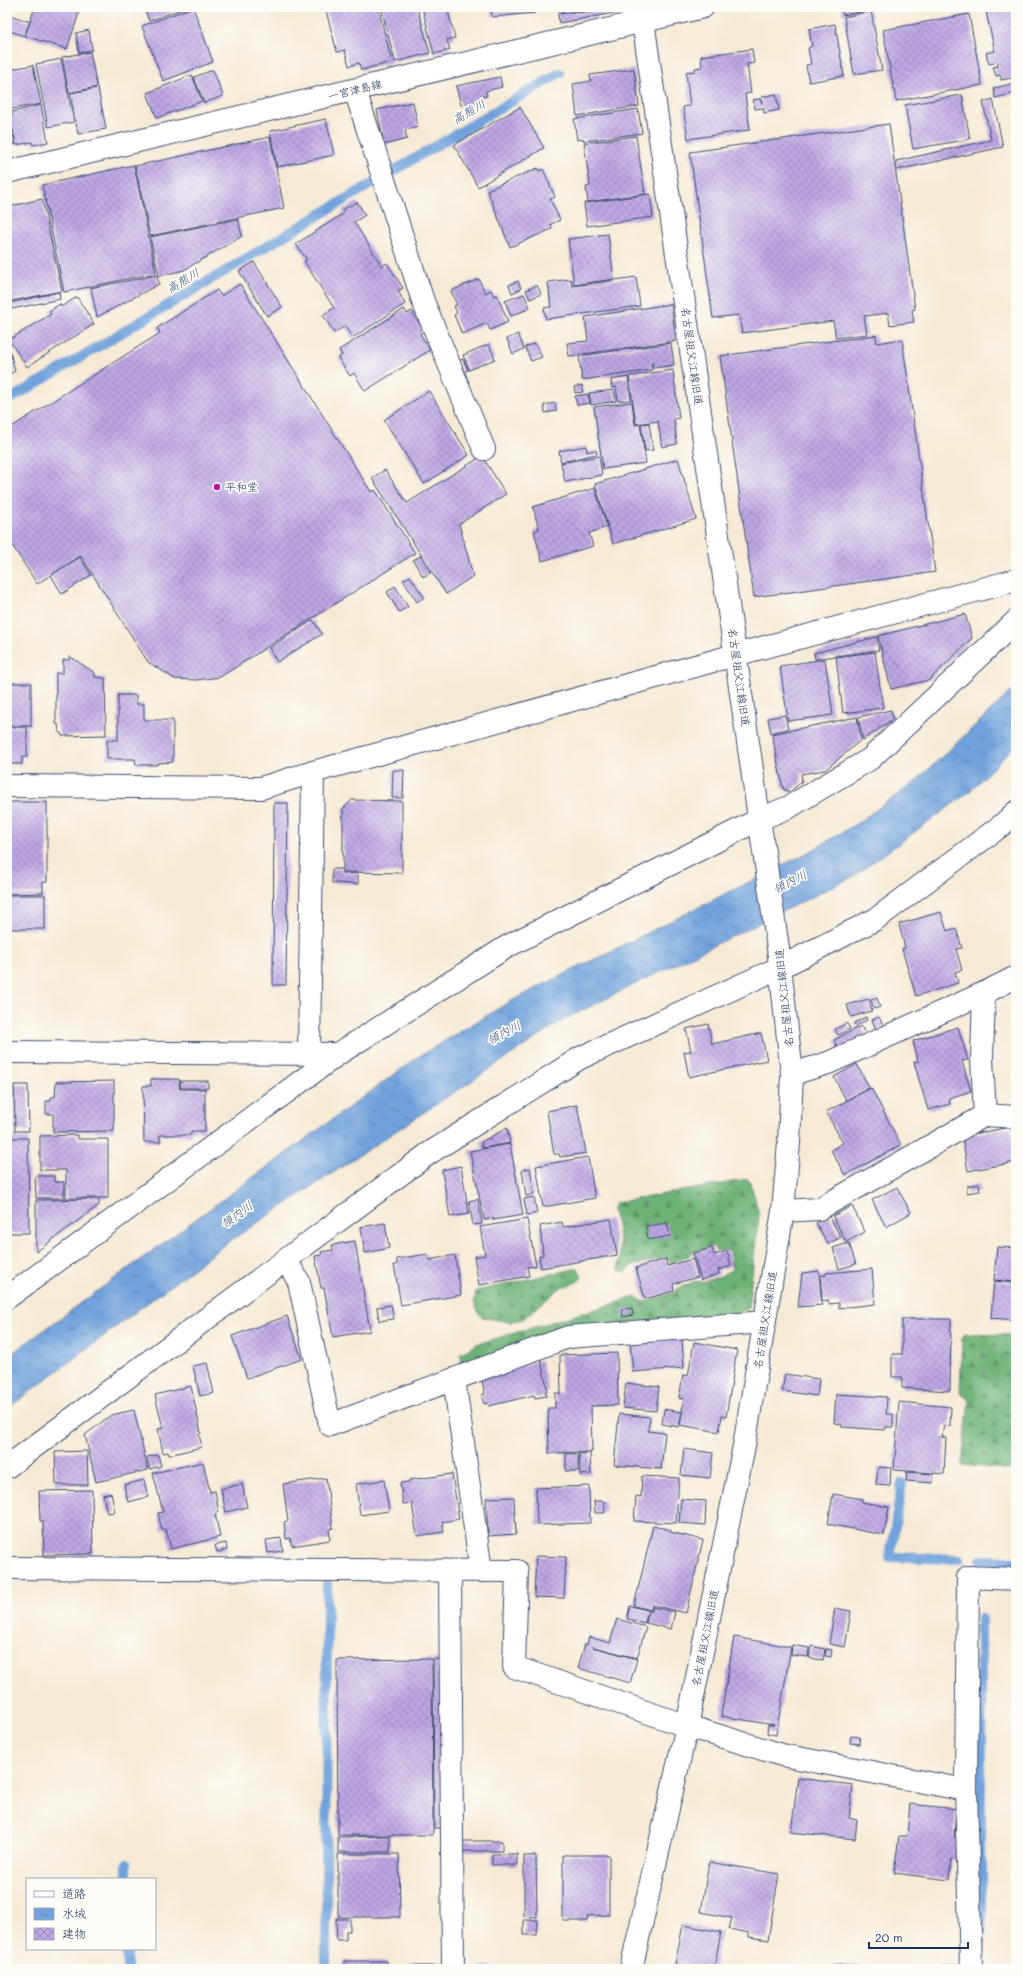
<svg xmlns="http://www.w3.org/2000/svg" width="1023" height="1976" font-family="Mali,'Klee One',sans-serif">
<style>
.forest{fill:url(#forest-firs);stroke:#44706a}
.water{fill:url(#water-ripples);stroke:#46689c}
.lines{fill:none;stroke-linecap:round;stroke-linejoin:round}
.stream{stroke:#71a2db;stroke-width:10}
.building{fill:url(#building-cross-hatch)}
.minor-casing{stroke:#3c4b70;stroke-width:24}
.tertiary-casing{stroke:#3c4b70;stroke-width:24}
.secondary-casing{stroke:#3c4b70;stroke-width:24}
.minor{stroke:#fff;stroke-width:22}
.tertiary{stroke:#fff;stroke-width:22}
.secondary{stroke:#fff;stroke-width:22}
.poi-dot{fill:#b5179e;stroke:#fdfcf7;stroke-width:1.5}
.labels{text-anchor:middle;stroke-width:3.5;stroke-linejoin:round;paint-order:stroke}
.street-label{font-size:11px;fill:#1b2f5e;stroke:#fdfcf7}
.poi-label{font-size:11px;fill:#1b2f5e;stroke:#fdfcf7;text-anchor:start}
.water-label{font-size:12px;font-style:italic;fill:#39578a;stroke:#fdfcf7}
</style>
<defs>
<pattern id="forest-firs" width="22" height="20" patternUnits="userSpaceOnUse"><rect width="22" height="20" fill="#6cb176"/><path d="M5 1l3.5 6h-7zM16 11l3.5 6h-7z" fill="#589064"/></pattern>
<pattern id="water-ripples" width="26" height="14" patternUnits="userSpaceOnUse"><rect width="26" height="14" fill="#71a2db"/><path d="M2 4q2-2 4 0t4 0M15 11q2-2 4 0t4 0" fill="none" stroke="#5c84b5"/></pattern>
<pattern id="building-cross-hatch" width="8" height="8" patternUnits="userSpaceOnUse"><rect width="8" height="8" fill="#bea7e4"/><path d="M0 0l8 8M0 8l8-8" fill="none" stroke="#9a88bc"/></pattern>
</defs>
<rect width="100%" height="100%" fill="#fdfcf7"/>
<filter id="ink" filterUnits="userSpaceOnUse"><feTurbulence type="fractalNoise" baseFrequency=".025" numOctaves="2"/><feDisplacementMap in="SourceGraphic" scale="8" xChannelSelector="R" yChannelSelector="G"/><feConvolveMatrix kernelMatrix="1 2 1 2 8 2 1 2 1" color-interpolation-filters="sRGB"/></filter>
<filter id="wash" filterUnits="userSpaceOnUse"><feTurbulence type="fractalNoise" baseFrequency=".012" numOctaves="4" result="noise"/><feDisplacementMap in="SourceGraphic" scale="16" xChannelSelector="R" yChannelSelector="G"/><feGaussianBlur stdDeviation="0.9" result="paint"/><feColorMatrix in="noise" values="0 0 0 0 0 0 0 0 0 0 0 0 0 0 0 0 0 1.4 0 .05"/><feComposite in="paint" operator="in"/></filter>
<g filter="url(#wash)">
<rect width="100%" height="100%" fill="#f6ead6"/>
<g class="forest">
<path d="M 748,1179 L 753,1191 L 759,1215 L 748,1309 L 731,1316 L 467,1365 L 461,1363 L 460,1354 L 477,1344 L 636,1297 L 644,1302 L 676,1292 L 677,1289 L 695,1281 L 702,1282 L 721,1276 L 732,1269 L 729,1250 L 716,1251 L 713,1246 L 690,1253 L 689,1256 L 671,1263 L 666,1257 L 663,1258 L 632,1266 L 626,1272 L 619,1270 C 617,1262 621,1259 620,1252 C 619,1239 618,1223 612,1211 L 615,1203 Z"/>
<polygon points="578,1268 582,1276 577,1282 560,1288 523,1319 509,1322 482,1317 479,1314 474,1302 476,1291"/>
<polygon points="965,1334 1016,1335 1016,1470 962,1465 969,1400 960,1393 962,1338"/>
</g>
<polygon class="water" points="1016,687 1016,745 968,793 854,876 565,1019 227,1243 7,1409 7,1357 418,1057 509,1002 809,852 856,824 915,782"/>
<g class="lines">
<g class="stream">
<polyline points="390,173 560,73"/>
<polyline points="7,401 373,183"/>
<polyline points="902,1483 890,1557 960,1559"/>
<polyline points="981,1560 1016,1561"/>
<polyline points="127,1863 127,1879"/>
<polyline points="981,1944 981,1618"/>
<polyline points="127,1949 127,1969"/>
<polyline points="326,1969 327,1584"/>
</g>
</g>
<g id="blocks">
<g class="building">
<polygon points="35,7 81,7 67,49 25,36"/>
<polygon points="144,7 187,7 149,21"/>
<polygon points="193,7 213,62 163,81 142,26"/>
<polygon points="325,7 378,7 392,62 361,70 359,63 349,66 345,50 337,52"/>
<polygon points="381,7 417,7 430,53 395,62"/>
<polygon points="422,7 447,7 455,38 447,40 450,50 434,54"/>
<polygon points="491,7 535,7 535,13 492,17"/>
<polygon points="558,7 619,7 619,8 559,13"/>
<polygon points="841,7 870,7 871,10 843,15"/>
<polygon points="985,7 1016,7 1016,77 1001,80 1001,75 996,76 993,67 998,66 998,62 989,64 986,53 995,51"/>
<polygon points="620,9 620,12 559,23 558,14"/>
<polygon points="871,11 882,70 854,74 844,17"/>
<polygon points="7,14 30,22 24,36 7,30"/>
<polygon points="969,14 982,85 896,101 883,30"/>
<polygon points="835,24 844,76 809,82 806,65 811,64 808,48 812,46 809,29"/>
<polygon points="89,30 92,50 79,53 76,33"/>
<polygon points="752,49 754,63 747,64 751,93 745,94 750,130 688,139 683,107 690,106 686,72 695,71 695,68 702,67 701,56"/>
<polygon points="90,52 97,87 69,93 62,57"/>
<polygon points="61,59 74,122 48,127 36,64"/>
<polygon points="33,65 41,104 7,110 7,70"/>
<polygon points="634,69 639,106 577,116 573,84 591,81 590,75"/>
<polygon points="213,70 223,96 204,103 194,77"/>
<polygon points="192,75 202,101 157,118 147,93"/>
<polygon points="500,77 502,87 486,91 487,96 481,97 482,101 461,105 456,86"/>
<polygon points="1016,83 1016,93 995,98 994,88"/>
<polygon points="98,88 106,129 78,134 70,93"/>
<polygon points="776,94 779,110 764,113 763,108 755,109 753,100 760,99 762,103 761,97"/>
<polygon points="962,95 970,139 913,149 905,105"/>
<polygon points="993,99 1003,147 897,170 896,161 991,140 983,102"/>
<polygon points="413,102 418,127 405,130 407,139 384,145 377,110"/>
<polygon points="41,105 48,142 33,145 32,142 16,145 13,130 7,131 7,117 12,117 12,112"/>
<polygon points="520,107 544,148 478,187 454,145"/>
<polygon points="638,109 642,133 584,141 584,139 577,140 574,119"/>
<polygon points="326,119 334,155 277,167 270,131"/>
<polygon points="889,124 915,309 912,310 914,322 890,325 888,313 864,316 867,334 836,338 833,321 742,333 739,315 713,318 690,152"/>
<polygon points="14,136 15,144 8,145 7,137"/>
<polygon points="636,136 645,194 588,202 586,187 590,186 584,143"/>
<polygon points="270,137 284,208 150,236 135,166"/>
<polygon points="134,165 156,273 64,292 42,185"/>
<polygon points="538,168 539,171 543,169 555,197 550,199 560,220 551,224 552,229 510,247 487,190"/>
<polygon points="650,194 653,217 587,226 584,203"/>
<polygon points="42,199 62,291 7,302 7,207"/>
<polygon points="357,202 365,215 354,222 382,266 387,263 403,288 398,291 405,304 352,338 345,326 334,333 323,315 334,308 304,261 307,260 296,244 344,213 342,210"/>
<polygon points="238,219 242,236 184,270 159,276 150,237"/>
<polygon points="608,234 614,279 574,285 568,239"/>
<polygon points="254,262 282,307 267,316 239,271"/>
<polygon points="157,275 159,284 97,317 91,288"/>
<polygon points="636,277 640,306 546,319 544,308 551,307 548,282 571,279 572,286"/>
<polygon points="479,279 485,293 491,290 494,296 497,295 508,322 490,330 487,323 462,334 454,315 457,313 454,306 457,305 451,291"/>
<polygon points="518,281 521,289 512,293 509,285"/>
<polygon points="240,284 371,492 375,490 415,553 220,677 196,680 175,679 148,662 81,556 37,584 7,537 7,515 9,514 7,511 7,430 160,333 157,328 217,290 221,296"/>
<polygon points="537,285 541,294 530,299 526,290"/>
<polygon points="59,292 60,299 12,309 10,303"/>
<polygon points="524,294 530,308 511,316 505,301"/>
<polygon points="77,297 94,324 27,367 9,340 51,314 49,311 60,304 61,307"/>
<polygon points="671,304 676,341 569,356 567,343 588,341 585,317"/>
<polygon points="404,309 407,314 412,311 424,331 420,334 430,350 365,391 354,373 350,376 338,358 342,355 339,350"/>
<polygon points="518,334 524,349 513,354 507,339"/>
<polygon points="876,335 877,343 902,339 935,572 754,597 720,356"/>
<polygon points="7,340 15,371 7,376"/>
<polygon points="535,343 542,357 531,361 525,347"/>
<polygon points="671,343 674,365 653,368 653,363 651,363 652,370 582,380 579,356"/>
<polygon points="489,344 495,359 469,370 463,355"/>
<polygon points="463,359 468,370 463,372 458,361"/>
<polygon points="673,370 679,418 674,419 677,444 662,447 658,421 636,424 629,376"/>
<polygon points="628,377 631,400 618,401 616,387 612,388 611,380"/>
<polygon points="582,385 583,392 575,393 574,387"/>
<polygon points="614,390 616,401 591,405 589,393"/>
<polygon points="429,391 469,455 424,484 384,420"/>
<polygon points="588,394 590,403 577,405 575,396"/>
<polygon points="632,402 635,425 640,424 646,463 603,469 594,407"/>
<polygon points="555,403 556,411 545,413 544,405"/>
<polygon points="649,423 653,450 645,451 641,424"/>
<polygon points="586,446 587,452 596,450 597,454 561,462 559,451"/>
<polygon points="482,456 506,494 459,524 473,576 446,594 372,478 385,470 407,503"/>
<polygon points="599,456 602,475 565,482 561,463"/>
<polygon points="678,459 696,519 613,544 595,484"/>
<polygon points="595,488 607,527 589,533 593,546 542,561 534,531 539,529 533,507"/>
<polygon points="421,556 431,572 423,577 413,560"/>
<polygon points="80,557 91,575 62,594 51,575"/>
<polygon points="410,576 424,597 417,602 403,580"/>
<polygon points="395,586 408,607 399,612 387,592"/>
<polygon points="965,614 972,638 929,680 891,689 878,636"/>
<polygon points="313,620 322,634 277,662 269,648"/>
<polygon points="877,637 879,650 815,659 814,653"/>
<polygon points="875,652 883,708 843,713 836,657"/>
<polygon points="69,656 95,673 95,677 105,678 106,735 62,736 61,733 59,733 58,724 56,724 56,673 63,673 63,660 69,660"/>
<polygon points="825,659 833,715 788,721 780,666"/>
<rect x="7" y="683" width="24" height="43"/>
<polygon points="118,695 136,695 136,704 144,704 144,720 173,720 173,762 158,763 157,765 136,765 135,759 107,759 107,740 118,740"/>
<polygon points="891,710 893,719 863,740 858,717"/>
<polygon points="785,715 788,729 771,733 768,718"/>
<polygon points="857,717 861,740 825,770 801,774 802,781 790,792 783,789 772,734"/>
<polygon points="7,727 27,727 27,757 22,757 22,764 7,764"/>
<polygon points="393,770 404,770 403,798 392,798"/>
<polygon points="352,800 402,801 402,873 343,872 343,809"/>
<polygon points="8,802 47,802 47,882 43,882 43,893 7,894"/>
<polygon points="274,803 288,803 286,985 273,985"/>
<polygon points="332,869 342,869 342,873 358,874 358,884 332,883"/>
<rect x="7" y="895" width="38" height="34"/>
<polygon points="941,912 947,931 956,928 962,948 956,949 962,970 955,972 958,983 916,996 902,949 905,948 899,924"/>
<polygon points="877,998 880,1007 874,1009 871,1000"/>
<polygon points="869,999 872,1011 851,1017 847,1005"/>
<polygon points="866,1017 867,1020 856,1026 854,1023"/>
<polygon points="879,1017 884,1027 877,1031 872,1020"/>
<polygon points="847,1023 850,1029 838,1035 835,1029"/>
<polygon points="708,1024 712,1044 761,1033 767,1060 689,1077 684,1052 691,1051 686,1029"/>
<polygon points="861,1026 866,1035 839,1050 834,1040"/>
<polygon points="958,1027 968,1060 962,1061 971,1091 949,1098 950,1104 928,1110 914,1062 918,1061 913,1041"/>
<polygon points="857,1064 869,1088 846,1100 834,1077"/>
<polygon points="151,1079 179,1079 180,1089 205,1089 205,1131 191,1131 191,1135 160,1135 160,1142 144,1142 143,1086 151,1086"/>
<polygon points="114,1081 114,1131 53,1132 53,1114 46,1114 46,1101 51,1101 51,1097 55,1097 56,1082"/>
<rect x="180" y="1081" width="28" height="7"/>
<polygon points="14,1085 28,1085 29,1131 15,1131"/>
<polygon points="871,1088 901,1145 845,1175 831,1150 843,1143 826,1112"/>
<polygon points="577,1105 586,1153 560,1157 559,1154 554,1154 547,1111"/>
<polygon points="1011,1127 1016,1151 1016,1162 968,1171 962,1136"/>
<polygon points="507,1128 510,1143 482,1148 481,1142"/>
<polygon points="77,1135 77,1139 108,1139 108,1198 66,1198 66,1170 40,1170 40,1136"/>
<polygon points="7,1138 28,1138 29,1233 7,1233"/>
<polygon points="510,1144 523,1215 493,1220 493,1218 484,1220 470,1151"/>
<polygon points="588,1157 595,1198 543,1207 536,1166"/>
<polygon points="461,1166 469,1214 450,1217 442,1170"/>
<polygon points="530,1168 534,1194 526,1196 522,1170"/>
<polygon points="35,1176 54,1176 54,1182 64,1182 64,1198 36,1198"/>
<polygon points="979,1184 980,1191 967,1193 967,1186"/>
<polygon points="897,1187 911,1213 886,1227 872,1200"/>
<polygon points="534,1197 537,1213 527,1215 524,1199"/>
<polygon points="99,1199 99,1205 36,1252 36,1200"/>
<polygon points="478,1199 482,1224 473,1225 469,1201"/>
<polygon points="852,1206 865,1232 846,1242 833,1216"/>
<polygon points="829,1216 841,1237 828,1244 816,1223"/>
<polygon points="527,1219 536,1266 527,1267 529,1276 479,1285 474,1257 485,1255 480,1227"/>
<polygon points="611,1219 617,1255 541,1268 539,1256 543,1255 540,1226 562,1222 563,1227"/>
<polygon points="385,1223 389,1248 365,1253 361,1227"/>
<polygon points="667,1223 670,1236 648,1240 646,1226"/>
<polygon points="355,1241 370,1331 333,1337 324,1288 321,1288 315,1256 322,1255 321,1252 333,1250 332,1245"/>
<polygon points="849,1243 856,1264 839,1269 833,1248"/>
<polygon points="997,1247 1016,1248 1016,1282 994,1280"/>
<polygon points="712,1248 714,1255 727,1251 731,1266 718,1270 719,1274 701,1280 693,1253"/>
<polygon points="427,1254 429,1260 455,1255 461,1295 401,1305 394,1265 397,1265 397,1259"/>
<polygon points="666,1259 667,1266 693,1259 698,1277 673,1284 674,1291 645,1299 636,1268"/>
<polygon points="872,1269 875,1304 839,1308 839,1303 829,1304 828,1300 822,1301 820,1276 826,1275 826,1273"/>
<polygon points="819,1271 822,1305 798,1307 802,1273"/>
<polygon points="994,1281 1016,1283 1016,1320 991,1318"/>
<polygon points="391,1305 394,1319 379,1321 377,1307"/>
<polygon points="632,1308 633,1315 623,1317 622,1309"/>
<polygon points="287,1316 302,1359 247,1378 232,1336"/>
<polygon points="902,1319 951,1319 950,1391 902,1388 902,1377 892,1377 892,1354 902,1354"/>
<polygon points="682,1339 684,1368 633,1372 630,1343"/>
<polygon points="694,1342 737,1350 726,1417 722,1416 719,1432 680,1425 684,1399 679,1398 683,1375 688,1376"/>
<polygon points="617,1353 618,1405 591,1406 592,1452 549,1453 548,1408 555,1408 555,1393 561,1393 560,1355"/>
<polygon points="541,1360 548,1391 545,1391 547,1396 535,1398 534,1395 489,1406 488,1403 484,1404 481,1395 485,1394 481,1377"/>
<polygon points="207,1363 214,1393 200,1396 193,1366"/>
<polygon points="785,1374 819,1379 817,1396 782,1391"/>
<polygon points="626,1383 659,1387 656,1411 623,1408"/>
<polygon points="191,1386 201,1433 199,1434 202,1447 169,1455 168,1452 163,1453 158,1429 163,1428 155,1395"/>
<polygon points="836,1394 887,1397 886,1414 893,1414 893,1427 886,1427 885,1430 842,1427 842,1424 834,1423"/>
<polygon points="899,1402 951,1407 950,1426 944,1425 942,1437 946,1438 944,1474 894,1470"/>
<polygon points="664,1409 682,1412 679,1427 662,1424"/>
<polygon points="134,1410 148,1470 96,1482 85,1435 111,1415"/>
<polygon points="619,1414 650,1417 648,1431 665,1433 661,1469 614,1465"/>
<polygon points="684,1449 713,1453 710,1478 681,1475"/>
<polygon points="87,1451 88,1485 56,1485 55,1452"/>
<polygon points="590,1453 591,1474 580,1475 579,1454"/>
<rect x="566" y="1454" width="12" height="17"/>
<polygon points="158,1455 161,1466 150,1469 147,1457"/>
<polygon points="203,1462 210,1492 215,1491 219,1513 215,1514 220,1537 171,1549 166,1529 162,1530 158,1513 163,1512 153,1473"/>
<polygon points="878,1467 891,1468 890,1486 876,1485"/>
<polygon points="907,1472 933,1474 933,1483 906,1481"/>
<polygon points="452,1474 459,1519 442,1522 444,1532 417,1536 412,1503 403,1504 400,1483 409,1482 409,1480"/>
<polygon points="642,1476 679,1478 676,1523 634,1521 636,1496 641,1497"/>
<polygon points="326,1478 333,1528 329,1529 330,1540 292,1546 290,1538 286,1539 284,1522 288,1521 283,1484"/>
<polygon points="144,1480 148,1497 128,1502 124,1485"/>
<polygon points="384,1480 389,1511 360,1515 356,1484"/>
<polygon points="242,1484 247,1507 226,1512 221,1489"/>
<polygon points="589,1486 590,1523 537,1525 536,1488"/>
<polygon points="92,1490 93,1554 44,1555 43,1521 40,1521 39,1491"/>
<polygon points="111,1493 115,1512 107,1513 103,1495"/>
<polygon points="833,1494 862,1499 862,1502 889,1507 884,1535 828,1524"/>
<polygon points="514,1497 516,1534 488,1536 486,1498"/>
<polygon points="681,1499 706,1501 705,1525 679,1523"/>
<polygon points="594,1501 604,1501 605,1513 595,1513"/>
<polygon points="653,1526 671,1530 670,1532 703,1540 686,1613 652,1605 651,1610 634,1606"/>
<polygon points="281,1538 283,1551 268,1553 266,1540"/>
<polygon points="226,1543 227,1550 217,1552 215,1545"/>
<polygon points="536,1556 566,1557 564,1598 534,1597"/>
<polygon points="630,1606 648,1610 645,1623 627,1619"/>
<polygon points="653,1607 675,1612 671,1629 646,1623 648,1611 652,1611"/>
<polygon points="835,1608 851,1611 845,1647 829,1644"/>
<polygon points="617,1619 646,1627 637,1658 593,1647 637,1659 630,1683 578,1668 585,1644 587,1645 589,1637 610,1643"/>
<polygon points="734,1637 791,1647 776,1735 767,1733 768,1725 774,1725 721,1716"/>
<polygon points="792,1645 809,1648 808,1657 791,1655"/>
<polygon points="811,1646 825,1649 823,1660 809,1658"/>
<polygon points="826,1649 832,1650 831,1657 825,1656"/>
<polygon points="432,1659 433,1835 338,1835 337,1660"/>
<polygon points="433,1659 442,1660 443,1828 434,1828"/>
<polygon points="851,1736 860,1737 859,1744 850,1743"/>
<polygon points="798,1778 853,1785 849,1818 857,1820 855,1839 791,1832"/>
<polygon points="910,1804 956,1809 954,1837 959,1838 956,1860 951,1859 949,1880 894,1873 899,1836 907,1836"/>
<polygon points="390,1836 390,1852 338,1852 338,1837"/>
<polygon points="462,1841 502,1841 502,1851 463,1851"/>
<polygon points="338,1854 399,1854 400,1917 338,1917"/>
<rect x="492" y="1854" width="25" height="11"/>
<polygon points="563,1855 609,1855 609,1915 588,1916 587,1921 563,1921"/>
<polygon points="524,1856 536,1856 537,1917 524,1916"/>
<polygon points="709,1862 779,1874 768,1940 749,1937 749,1933 729,1929 732,1918 701,1912"/>
<polygon points="336,1919 350,1919 350,1931 346,1931 346,1940 337,1940"/>
<polygon points="524,1920 537,1920 536,1935 524,1935"/>
<polygon points="683,1925 721,1932 714,1969 698,1969 675,1964"/>
<polygon points="344,1961 386,1961 387,1969 344,1969"/>
<polygon points="859,1965 859,1969 804,1969 804,1966"/>
<rect x="403" y="1966" width="41" height="3"/>
<polygon points="961,1966 961,1969 914,1969 914,1967"/>
<rect x="480" y="1967" width="37" height="2"/>
</g>
</g>
</g>
<g filter="url(#ink)">
<use href="#blocks" fill-opacity="0" stroke="#3c4b70" stroke-width="1"/>
<g class="lines">
<g class="minor-casing">
<g id="minor">
<polyline points="355,90 423,301 484,449"/>
<polyline points="7,786 261,788 313,772 735,655 1016,580"/>
<polyline points="984,993 982,1059 985,1115 1016,1117"/>
<polyline points="7,1052 338,1054"/>
<polyline points="309,1054 313,772"/>
<polyline points="792,1074 828,1063 984,993 1016,977"/>
<polyline points="783,1211 819,1209 985,1115"/>
<polyline points="286,1260 299,1282 330,1425 568,1337 765,1322"/>
<polyline points="7,1298 338,1054 508,946 760,819 789,807 870,759 1016,621"/>
<polyline points="454,1379 481,1571"/>
<polyline points="7,1467 428,1154 580,1058 781,967 876,919 1002,825 1016,812"/>
<polyline points="7,1568 517,1571 514,1667 687,1726 782,1755 966,1790 968,1577 1016,1579"/>
<polyline points="450,1571 453,1969"/>
<polyline points="966,1790 971,1969"/>
</g>
</g>
<g class="tertiary-casing">
<polyline id="tertiary" points="631,1969 687,1726 744,1446 783,1211 789,1143 792,1074 778,948 643,21"/>
</g>
<g class="secondary-casing">
<polyline id="secondary" points="7,172 703,7"/>
</g>
<use href="#minor" class="minor"/>
<use href="#tertiary" class="tertiary"/>
<use href="#secondary" class="secondary"/>
</g>
</g>
<circle class="poi-dot" cx="217" cy="487" r="4"/>
<g class="labels">
<g class="street-label">
<text transform="translate(355 90) rotate(-14)" y="4">一宮津島線</text>
<text transform="translate(692 356) rotate(82)" y="4">名古屋祖父江線旧道</text>
<text transform="translate(739 677) rotate(82)" y="4">名古屋祖父江線旧道</text>
<text transform="translate(784 998) rotate(-96)" y="4">名古屋祖父江線旧道</text>
<text transform="translate(765 1320) rotate(-81)" y="4">名古屋祖父江線旧道</text>
<text transform="translate(705 1638) rotate(-79)" y="4">名古屋祖父江線旧道</text>
</g>
<g class="poi-label">
<text x="225" y="491">平和堂</text>
</g>
<g class="water-label">
<text transform="translate(469 112) rotate(-30)" y="4">高熊川</text>
<text transform="translate(183 281) rotate(-31)" y="4">高熊川</text>
<text transform="translate(790 882) rotate(-28)" y="4">領内川</text>
<text transform="translate(504 1033) rotate(-28)" y="4">領内川</text>
<text transform="translate(237 1215) rotate(-36)" y="4">領内川</text>
</g>
</g>
<rect width="1023" height="1976" fill="none" stroke="#fdfcf7" stroke-width="24"/>
<rect x="26" y="1878" width="130" height="72" fill="#fdfcf7" stroke="#a3aaba"/>
<rect x="34" y="1891" width="20" height="6" fill="#ffffff" stroke="#a3aaba"/>
<text x="62" y="1898" font-size="12" fill="#1b2f5e">道路</text>
<rect x="34" y="1908" width="20" height="12" fill="url(#water-ripples)" stroke="#a3aaba"/>
<text x="62" y="1918" font-size="12" fill="#1b2f5e">水域</text>
<rect x="34" y="1928" width="20" height="12" fill="url(#building-cross-hatch)" stroke="#a3aaba"/>
<text x="62" y="1938" font-size="12" fill="#1b2f5e">建物</text>
<path d="M869 1942v6h99v-6" fill="none" stroke="#1b2f5e" stroke-width="2"/>
<text x="875" y="1942" font-size="12" fill="#1b2f5e" stroke="#fdfcf7" stroke-width="3" paint-order="stroke">20 m</text>
</svg>
